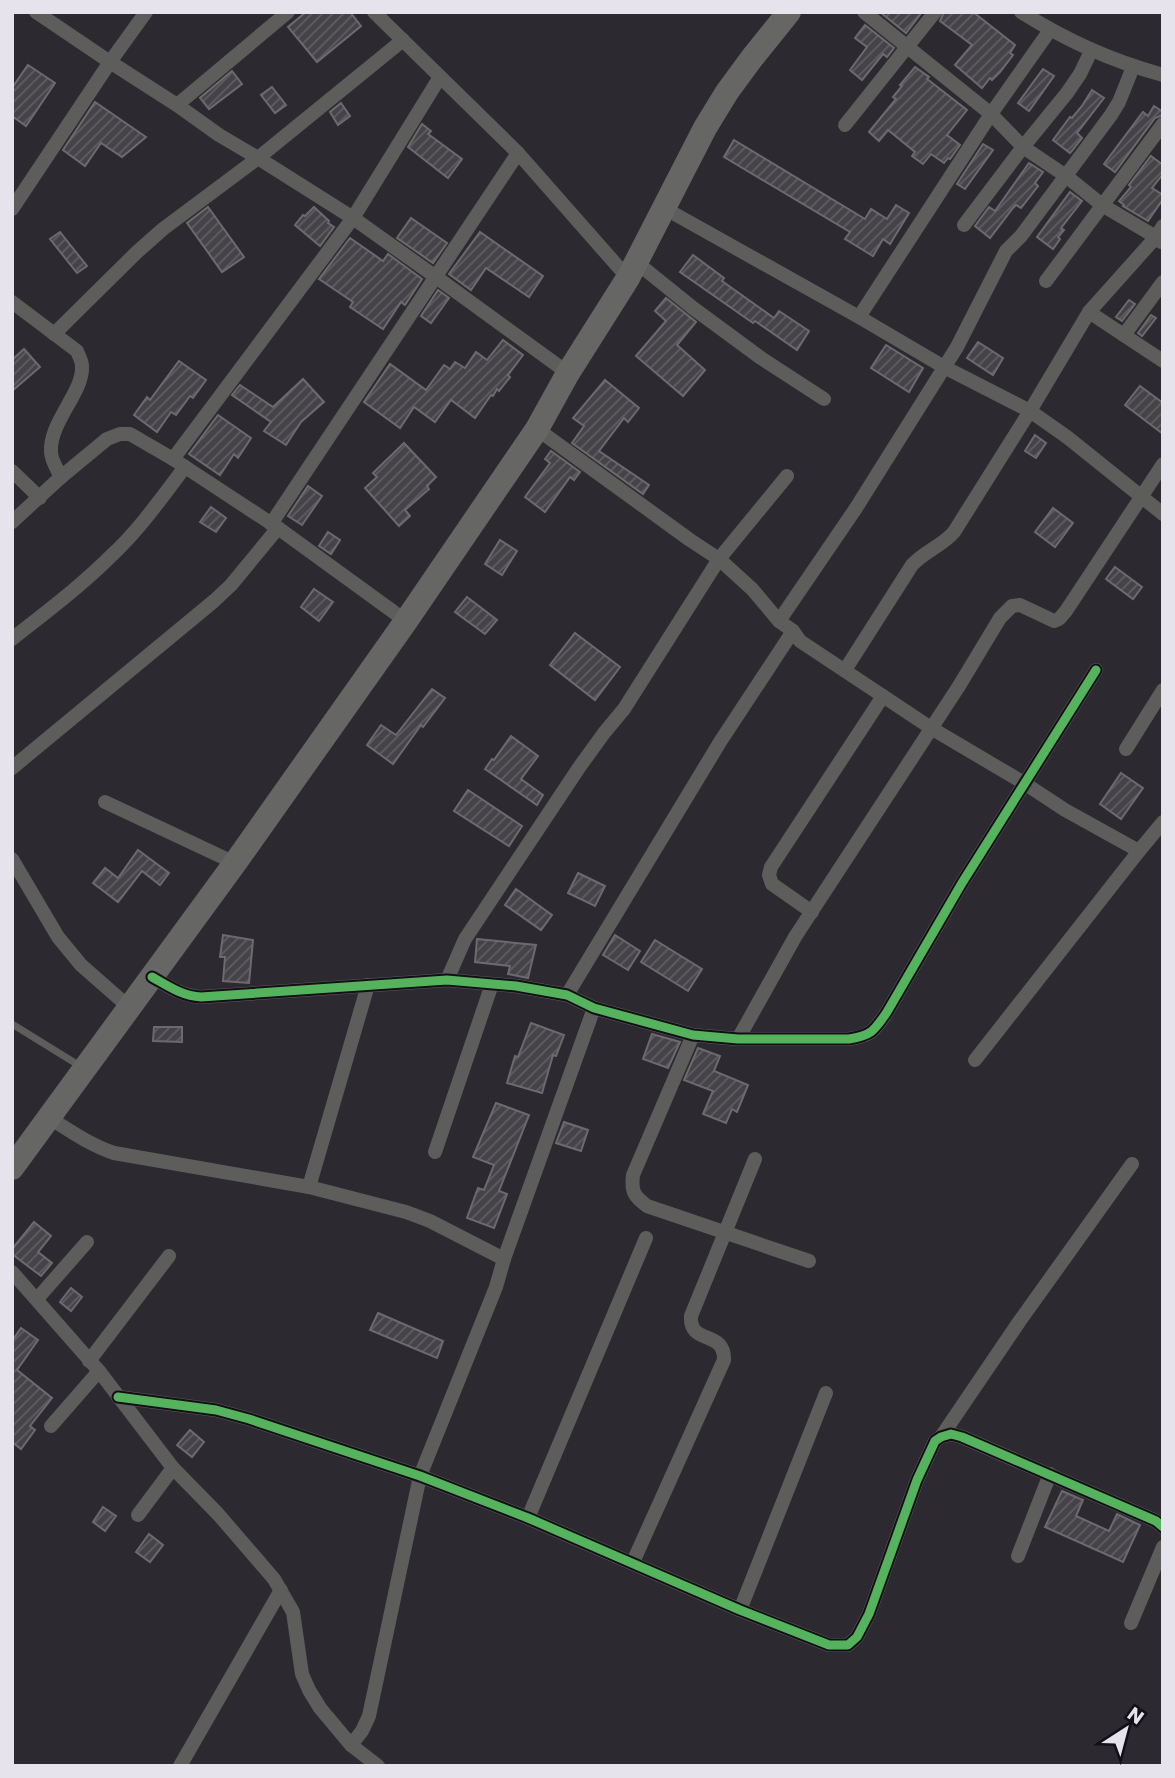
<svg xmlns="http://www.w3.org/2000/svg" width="1175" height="1778" font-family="Poppins,sans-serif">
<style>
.building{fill:url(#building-hatch);stroke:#6d6a6f;stroke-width:2}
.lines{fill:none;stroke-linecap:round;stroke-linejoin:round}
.service{stroke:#5d5d5c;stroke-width:7}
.minor{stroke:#5d5d5c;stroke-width:14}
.trunk{stroke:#666665;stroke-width:24}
.cycleway-casing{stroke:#121016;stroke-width:13}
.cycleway{stroke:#56b35d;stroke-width:9}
</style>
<defs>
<pattern id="building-hatch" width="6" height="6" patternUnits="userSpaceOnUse" patternTransform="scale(1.75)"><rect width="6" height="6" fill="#464348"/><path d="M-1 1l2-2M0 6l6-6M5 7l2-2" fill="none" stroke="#615e63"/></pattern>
</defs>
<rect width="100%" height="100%" fill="#2c2a30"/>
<g class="building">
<polygon points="306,12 350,12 361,26 317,62 288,27"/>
<polygon points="880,12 922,12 906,33"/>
<polygon points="944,12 973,12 1015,45 1010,53 1013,55 1000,72 992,80 990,78 982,88 955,65 972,45 940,21"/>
<polygon points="865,25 894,48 887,57 883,54 862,80 850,70 867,47 855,38"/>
<polygon points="28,65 55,83 26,126 12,116 12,88"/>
<polygon points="915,67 929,77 927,79 967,110 947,135 960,145 950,159 948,158 944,163 931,154 923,164 912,156 915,152 888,130 879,141 869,132 896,99 893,97 902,86 900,85"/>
<polygon points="1043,69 1054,76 1029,111 1018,103"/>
<polygon points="232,71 242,84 209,109 200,98"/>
<polygon points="272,87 286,105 275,113 261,95"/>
<polygon points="1092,90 1104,98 1077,133 1082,138 1070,153 1053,140 1070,117 1072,118 1082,106"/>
<polygon points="95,102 146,137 122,157 101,143 85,166 63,150"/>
<polygon points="341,103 350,116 338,125 330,112"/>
<polygon points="1154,106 1163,112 1163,115 1155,118 1115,172 1104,164 1143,112 1148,116"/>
<polygon points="422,124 431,131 428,134 462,159 448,178 408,147"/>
<polygon points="734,140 865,219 871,209 887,219 896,205 909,213 890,244 883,239 873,256 845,239 850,232 724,157"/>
<polygon points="983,144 993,150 965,189 957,184"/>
<polygon points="1151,156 1163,165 1163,174 1152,188 1163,195 1163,199 1148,221 1123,206 1124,205 1119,201 1131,187 1129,185"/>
<polygon points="1029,163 1043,172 1035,183 1038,186 1021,208 1016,205 1013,208 990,238 975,226 989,207 995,211"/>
<polygon points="1070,192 1082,201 1061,228 1064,230 1058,237 1060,239 1053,249 1037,237"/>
<polygon points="208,207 244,257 222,272 187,223"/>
<polygon points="314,207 329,221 328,223 334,227 320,246 295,225 303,215 305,216"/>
<polygon points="411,218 447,243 433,263 397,238"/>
<polygon points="60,232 87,266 77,273 50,239"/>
<polygon points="480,232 543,276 529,297 486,268 471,290 449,274"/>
<polygon points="350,238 383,261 388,254 422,279 405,305 401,302 383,329 350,307 353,302 319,279"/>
<polygon points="693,255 724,278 722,281 774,318 779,311 809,331 797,350 755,321 753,323 680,272"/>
<polygon points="438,290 449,298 431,323 421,316"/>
<polygon points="666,298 696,322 677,345 705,370 683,396 636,356 666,321 655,311"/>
<polygon points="1129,300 1135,304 1122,321 1116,317"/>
<polygon points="1151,315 1156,318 1142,336 1138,333"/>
<polygon points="503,340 523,355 508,375 510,377 499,391 497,389 493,396 491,395 475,418 451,400 435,422 414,407 400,428 364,402 390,364 426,390 444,365 450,369 455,362 465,368 476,352 487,360"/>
<polygon points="978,342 1003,358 993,375 967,358"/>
<polygon points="886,345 923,368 909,392 871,368"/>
<polygon points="24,349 40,367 12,391 12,360"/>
<polygon points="179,361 206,380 193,398 190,396 176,415 171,412 157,432 134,415 147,397 150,400"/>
<polygon points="303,379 324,402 301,422 286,445 264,431 271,422 232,395 240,385 273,407"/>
<polygon points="605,380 639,408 628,422 624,418 599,451 649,485 643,494 572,443 584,426 573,418"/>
<polygon points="1140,386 1163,403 1163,434 1125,405"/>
<polygon points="218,415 251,438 238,458 234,454 220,475 189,454"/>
<polygon points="1035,435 1046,443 1036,458 1025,451"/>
<polygon points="404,443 436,477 427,486 429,489 405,510 410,516 399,526 365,488 377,477 373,473"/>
<polygon points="551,451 580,472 574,480 570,477 545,512 525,497 550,463 545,459"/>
<polygon points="308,486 322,496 302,525 288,516"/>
<polygon points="211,507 226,518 216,532 200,522"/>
<polygon points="1053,508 1073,523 1055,547 1035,532"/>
<polygon points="328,532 340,540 331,554 319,546"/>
<polygon points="500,540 517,551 502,575 485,564"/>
<polygon points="1115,567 1142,587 1133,599 1106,579"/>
<polygon points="314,589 333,602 319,621 301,607"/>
<polygon points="467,597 497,620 485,634 455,612"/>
<polygon points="575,633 620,667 595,700 550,665"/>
<polygon points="432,689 445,698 423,727 421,725 393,764 367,745 381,725 396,735"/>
<polygon points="511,736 538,756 521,779 543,795 537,805 485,769 492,759 494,760"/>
<polygon points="1121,773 1143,788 1121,819 1100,804"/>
<polygon points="468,790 522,826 509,846 454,811"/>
<polygon points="138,850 169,873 160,885 142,871 118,902 93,883 105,868 118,878"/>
<polygon points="578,873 605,886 595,906 568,893"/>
<polygon points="516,889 552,915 541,930 505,905"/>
<polygon points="223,935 253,940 249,983 223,981 225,957 220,957"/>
<polygon points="615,935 640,951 628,970 603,955"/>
<polygon points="477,939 536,945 528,978 508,974 510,966 475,962"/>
<polygon points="655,940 702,969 688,991 641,962"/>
<polygon points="531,1023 564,1035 556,1056 553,1055 542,1093 507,1083 515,1056 518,1057"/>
<polygon points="154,1027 182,1027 182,1042 153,1041"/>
<polygon points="652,1034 680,1042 668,1068 643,1059"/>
<polygon points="698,1048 720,1056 714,1071 748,1085 737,1112 732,1109 726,1123 703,1114 713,1091 684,1080"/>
<polygon points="496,1103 529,1115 499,1191 507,1194 494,1228 467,1218 478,1188 484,1190 494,1165 473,1157"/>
<polygon points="564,1122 588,1130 581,1151 556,1143"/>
<polygon points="34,1222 51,1236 38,1252 52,1263 41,1276 12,1254 12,1249"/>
<polygon points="71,1288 82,1297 71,1311 60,1302"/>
<polygon points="378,1313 443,1341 437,1358 370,1330"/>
<polygon points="21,1328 38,1340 17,1370 52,1398 30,1426 35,1430 21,1449 12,1442 12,1341"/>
<polygon points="190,1430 204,1442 192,1457 177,1445"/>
<polygon points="1062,1491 1083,1500 1076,1516 1109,1531 1117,1514 1140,1525 1123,1562 1045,1527"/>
<polygon points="103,1507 116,1516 105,1531 93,1522"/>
<polygon points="149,1534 163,1545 150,1562 136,1552"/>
</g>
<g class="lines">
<polyline class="service" points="12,1024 80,1066"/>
<g class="minor">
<polyline points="36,12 110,62 177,105 219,135 258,158 353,218 436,277 568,373"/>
<polyline points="374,12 518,153 628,278"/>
<polyline points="864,12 991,114 1023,147 1066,176 1102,205 1156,237 1161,242"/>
<path d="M 1021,12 C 1068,41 1109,60 1163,75"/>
<polyline points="177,105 288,12"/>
<polyline points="845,125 935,12"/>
<polyline points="664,208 859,317 944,367 1030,411 1067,437 1163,514"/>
<polyline points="12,209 110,62 146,12"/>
<polyline points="964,225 1023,147 1067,93 1080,74 1091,51"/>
<polyline points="636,262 693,308 761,358 824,399"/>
<polyline points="1046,281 1163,124"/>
<path d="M 12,302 L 77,351 C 79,356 82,361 82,366 C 84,392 49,422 51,452 C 51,460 57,469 61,477"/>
<polyline points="1089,312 1163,361"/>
<polyline points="859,317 991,114 1050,30"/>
<polyline points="54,334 137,252 163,229 258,158 403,40"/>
<polyline points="1124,335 1163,282"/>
<polyline points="537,429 690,540 719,559 752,589 779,621 793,631 800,641 931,728 1024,783 1065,810 1139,851 1163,822"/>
<polyline points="173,459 353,218 440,77"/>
<polyline points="12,471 40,498"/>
<polyline points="12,522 61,477 107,439 120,434 130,434 173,459 278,528 406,621"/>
<polyline points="271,524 518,153"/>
<polyline points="779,621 856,508 957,347 1006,251 1021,236 1111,115 1119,102 1133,67"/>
<path d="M 12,639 C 46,612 81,586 112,555 C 140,529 162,497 185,467"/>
<path d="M 845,670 L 912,565 C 925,551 942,546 954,532 L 1030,411 L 1089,312 L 1156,237 L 1163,226"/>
<polyline points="1126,749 1163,690"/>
<polyline points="12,768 214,601 231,585 278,528"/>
<polyline points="105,802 235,863"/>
<polyline points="12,859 58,937 81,965 130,1008"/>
<polyline points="812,912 772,884 769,875 771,867 883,696"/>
<path d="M 152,977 C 168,986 182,996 201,997 L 447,980 L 516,986 L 567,995 L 594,1008 L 693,1035 L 738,1039 L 849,1039 C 872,1035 874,1031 887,1012 L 962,883 L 1096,670"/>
<polyline points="447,980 465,939 578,769 604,733 624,709 719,559 787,476"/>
<polyline points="567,995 720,742 793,631"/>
<path d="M 693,1035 L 633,1175 C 631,1192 634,1196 647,1206 L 809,1261"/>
<polyline points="738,1039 795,937 959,686 1000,618 1012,606 1020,605 1054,621 1059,619 1066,611 1163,464"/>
<polyline points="975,1060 1139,851"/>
<path d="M 48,1117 C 70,1131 90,1145 114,1153 L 309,1187 L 406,1212 L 430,1221 L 504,1259 L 496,1287 L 420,1476 L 369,1716 L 362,1731 L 351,1745"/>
<polyline points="435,1152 492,984"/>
<polyline points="309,1187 368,985"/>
<polyline points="504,1259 594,1008"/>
<polyline points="12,1272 99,1371 173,1468 218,1514 274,1579 293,1612 302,1674 309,1690 320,1708 351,1745 378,1766"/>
<polyline points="37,1299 87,1242"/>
<polyline points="89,1361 169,1256"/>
<polyline points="118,1397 216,1410 249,1419 420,1476 528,1518 740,1610 829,1645 848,1645 857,1637 869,1614 917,1480 935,1441 941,1437 951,1434 962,1437 1156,1521 1163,1527"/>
<polyline points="51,1426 99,1371"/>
<polyline points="941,1437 1019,1322 1132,1164"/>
<polyline points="138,1515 173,1468"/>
<polyline points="528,1518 646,1238"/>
<polyline points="1018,1556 1050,1474"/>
<path d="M 633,1562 L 724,1360 C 725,1329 689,1346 691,1316 L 755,1159"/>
<polyline points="740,1610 826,1393"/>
<polyline points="1131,1623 1163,1547"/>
<polyline points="180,1766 281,1590"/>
</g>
<polyline class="trunk" points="12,1168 235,863 406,621 537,429 568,373 628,278 705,128 727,92 752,58 789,12"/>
<g class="cycleway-casing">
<g id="cycleway">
<path d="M 152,977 C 168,986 182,996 201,997 L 447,980 L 516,986 L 567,995 L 594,1008 L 693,1035 L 738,1039 L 849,1039 C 872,1035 874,1031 887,1012 L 962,883 L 1096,670"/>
<polyline points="118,1397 216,1410 249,1419 420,1476 528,1518 740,1610 829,1645 848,1645 857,1637 869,1614 917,1480 935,1441 941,1437 951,1434 962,1437 1156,1521 1163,1527"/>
</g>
</g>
<use href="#cycleway" class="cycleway"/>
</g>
<rect width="1175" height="1778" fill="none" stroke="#e7e3ed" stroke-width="28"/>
<g transform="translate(1126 1729) rotate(36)" stroke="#121016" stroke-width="5" paint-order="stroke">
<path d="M0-5L12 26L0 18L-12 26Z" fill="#e7e3ed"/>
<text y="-10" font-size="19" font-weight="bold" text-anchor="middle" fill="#e7e3ed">N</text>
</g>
</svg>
